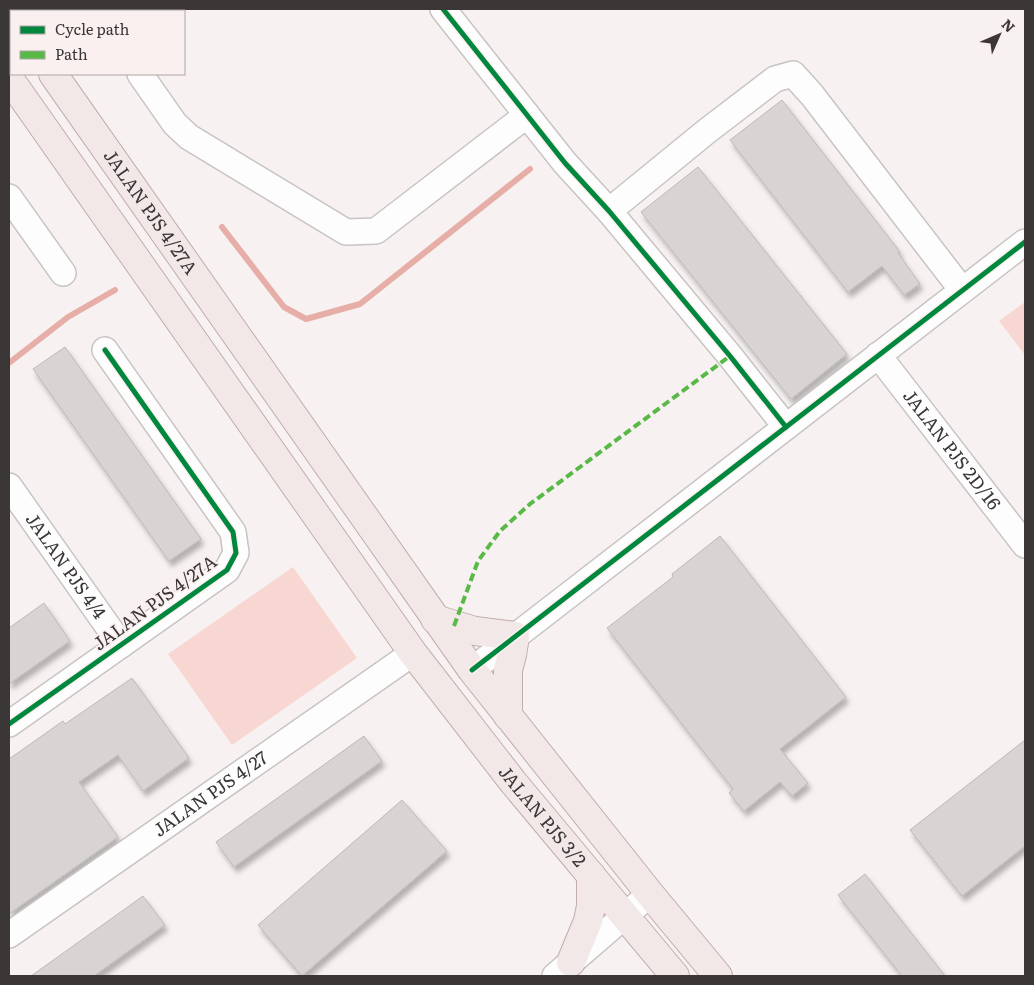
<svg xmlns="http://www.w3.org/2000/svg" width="1034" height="985" font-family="Literata,serif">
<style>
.green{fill:#f8d6d1}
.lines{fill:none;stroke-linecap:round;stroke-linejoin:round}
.stream{stroke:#e6aea7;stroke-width:6}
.building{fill:#d8d4d3;stroke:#bdb9b9;filter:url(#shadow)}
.minor-casing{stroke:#c7c4c3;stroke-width:28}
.major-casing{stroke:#c1adab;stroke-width:30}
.minor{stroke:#fefdfd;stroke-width:25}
.major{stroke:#f2e8e7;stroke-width:28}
.quiet{stroke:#58b947;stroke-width:4;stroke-dasharray:8 4;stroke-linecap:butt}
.cycleway-casing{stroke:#f9f0ef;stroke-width:8}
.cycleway{stroke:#00873e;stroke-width:5}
.labels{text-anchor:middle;stroke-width:4;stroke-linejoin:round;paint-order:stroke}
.street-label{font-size:18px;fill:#3a3736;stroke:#f9f0ef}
</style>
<defs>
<filter id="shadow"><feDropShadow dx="3" dy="5.5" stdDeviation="2.5" flood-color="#0004"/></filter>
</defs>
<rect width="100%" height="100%" fill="#f7f2f1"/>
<g class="green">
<polygon points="1025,302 1025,355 999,321"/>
<polygon points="293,567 357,658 232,745 168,654"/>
</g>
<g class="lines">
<g class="stream">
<polyline points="222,227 284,307 306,319 360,304 530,169"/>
<polyline points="9,363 68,317 115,290"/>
</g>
</g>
<g class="building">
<polygon points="782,100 900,252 898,253 920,284 904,295 882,266 848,292 730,140"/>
<polygon points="698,167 847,354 791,399 641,212"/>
<polygon points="65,347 201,539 169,561 33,369"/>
<polygon points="720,536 846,697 780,749 808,783 792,796 780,782 744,811 729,793 733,789 607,628 673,577 672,574"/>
<polygon points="44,603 70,641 9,684 9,628"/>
<polygon points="132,678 189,758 143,791 118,755 79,782 118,837 9,914 9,759 63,721 65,724"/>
<polygon points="364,736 382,761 234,867 216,842"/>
<polygon points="1025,740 1025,846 962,896 910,830"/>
<polygon points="402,800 447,851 302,976 258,925"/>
<polygon points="865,874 945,976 902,976 838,895"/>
<polygon points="143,896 165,925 94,976 31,976"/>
</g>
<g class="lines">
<g class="minor-casing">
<g id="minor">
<polyline points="95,9 97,11"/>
<polyline points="443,9 565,163 609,211 730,356 786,427"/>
<polyline points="140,74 175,124 189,137 346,232 376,231 527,115"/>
<polyline points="9,197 63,273"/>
<polyline points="609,211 707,131 775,79 793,74 812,95 962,290"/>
<path id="s1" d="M 878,355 L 1025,545"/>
<path id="s2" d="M 9,486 L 121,645"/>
<polyline points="472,670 1025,242"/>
<polyline points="9,724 227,570 236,553 233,532 105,350"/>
<path id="s3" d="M 9,935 L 413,653"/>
<polyline points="555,976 650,894"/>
</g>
</g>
<g class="major-casing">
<g id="major">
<polyline points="9,10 11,14"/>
<path id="s4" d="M 53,74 L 472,670 L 650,894 L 718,976"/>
<path id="s5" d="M 9,78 L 413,653 L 513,782 L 675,976"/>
<polyline points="435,619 475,631 515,636 512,655 508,670 508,716"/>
<polyline points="571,962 588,921 591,906 591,875"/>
</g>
</g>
<use href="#minor" class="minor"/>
<use href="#major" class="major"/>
<polyline class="quiet" points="454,626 478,561 500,531 530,504 730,356"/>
<g class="cycleway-casing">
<g id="cycleway">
<polyline points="443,9 565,163 609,211 730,356 786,427"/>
<polyline points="472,670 1025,242"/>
<polyline points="9,724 227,570 236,553 233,532 105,350"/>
</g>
</g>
<use href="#cycleway" class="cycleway"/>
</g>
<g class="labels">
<g class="street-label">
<text dy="6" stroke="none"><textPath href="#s4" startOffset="169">JALAN PJS 4/27A</textPath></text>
<text dy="6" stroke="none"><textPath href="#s1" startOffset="120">JALAN PJS 2D/16</textPath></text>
<text dy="6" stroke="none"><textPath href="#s2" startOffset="98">JALAN PJS 4/4</textPath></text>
<text transform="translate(155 603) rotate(-36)" y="6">JALAN PJS 4/27A</text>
<text dy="6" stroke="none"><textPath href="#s3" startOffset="246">JALAN PJS 4/27</textPath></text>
<text dy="6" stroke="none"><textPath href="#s5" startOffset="911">JALAN PJS 3/2</textPath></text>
</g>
</g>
<rect width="1034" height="985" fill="none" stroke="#3a3736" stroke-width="20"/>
<rect x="10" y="10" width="175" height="65" fill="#f9f0ef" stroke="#ada6a5"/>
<rect x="20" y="26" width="25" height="8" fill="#00873e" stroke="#ada6a5"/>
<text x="55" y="35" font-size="15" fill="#3a3736">Cycle path</text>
<rect x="20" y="51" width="25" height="8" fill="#58b947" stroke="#ada6a5"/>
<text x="55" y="60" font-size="15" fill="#3a3736">Path</text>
<g transform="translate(999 35) rotate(45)" stroke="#f9f0ef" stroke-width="4" paint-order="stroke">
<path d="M0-4L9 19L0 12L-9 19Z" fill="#3a3736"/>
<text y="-8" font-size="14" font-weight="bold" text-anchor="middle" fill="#3a3736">N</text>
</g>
</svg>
